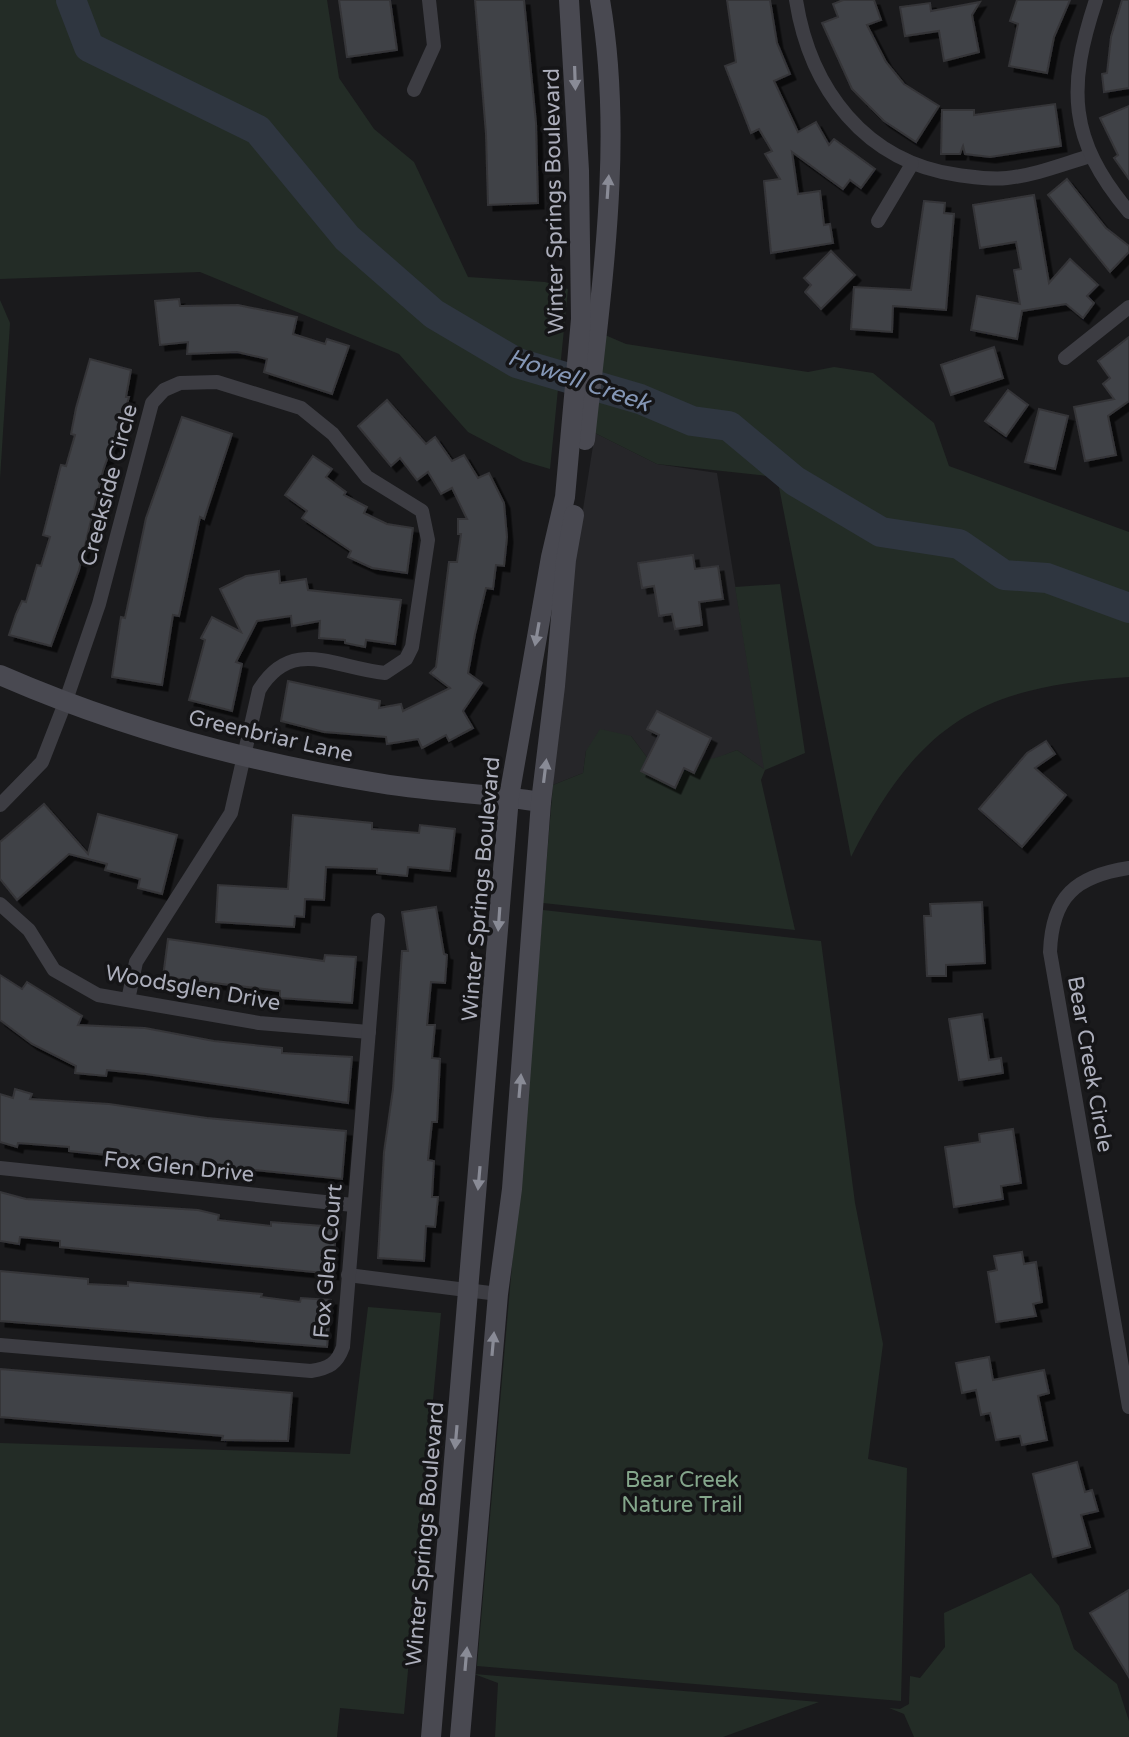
<svg xmlns="http://www.w3.org/2000/svg" width="1129" height="1737" font-family="'Varela Round',sans-serif">
<style>
.built{fill:#262629}
.green{fill:#232c26}
.lines{fill:none;stroke-linecap:round;stroke-linejoin:round}
.river{stroke:#2f3640;stroke-width:30}
.building{fill:#414246;stroke:#343438;stroke-width:2;filter:url(#shadow)}
.street{stroke:#3d3d43;stroke-width:14}
.secondary{stroke:#494951;stroke-width:20}
.oneway{fill:#898b96}
.labels{text-anchor:middle;stroke-width:7;stroke-linejoin:round;paint-order:stroke}
.street-label{font-size:22px;fill:#acaebb;stroke:#151517}
.park-label{font-size:22px;fill:#84a68b;stroke:#151517}
.water-label{font-size:24px;font-style:italic;fill:#8496b5;stroke:#151517}
</style>
<defs>
<filter id="shadow"><feDropShadow dx="5.5" dy="5.5" stdDeviation="0" flood-color="#0009"/></filter>
</defs>
<rect width="100%" height="100%" fill="#1a1a1c"/>
<polygon class="built" points="595,433 657,464 717,473 765,770 737,750 705,763 677,765 649,760 631,736 586,751 583,773 553,785 575,560"/>
<g class="green">
<polygon points="0,0 327,0 339,78 374,129 414,162 468,277 545,282 568,289 550,469 523,461 468,432 399,354 200,272 0,279"/>
<polygon points="0,300 10,323 0,479"/>
<path d="M 605,335 L 626,344 L 808,372 L 834,367 L 873,373 L 934,423 L 949,466 L 1129,532 L 1129,677 C 980,686 919,723 851,857 L 777,477 L 657,464 L 595,433 Z"/>
<path d="M 780,584 L 805,753 L 765,770 L 761,780 L 795,930 L 543,903 L 553,785 L 583,773 L 586,751 L 600,729 L 631,736 L 649,760 C 683,766 705,763 737,750 L 764,769 L 735,587 Z"/>
<polygon points="543,910 821,941 855,1203 883,1344 868,1459 907,1468 901,1701 477,1666"/>
<polygon points="368,1307 441,1313 404,1714 340,1708 337,1737 0,1737 0,1443 350,1454"/>
<polygon points="1031,1573 1059,1606 1074,1649 1117,1684 1129,1721 1129,1737 914,1737 904,1714 889,1708 900,1709 909,1704 910,1676 920,1678 945,1647 944,1613"/>
<polygon points="474,1674 819,1702 723,1737 495,1737 498,1683"/>
</g>
<g class="lines">
<polyline class="river" points="71,0 89,47 258,130 347,238 434,314 517,363 640,399 692,421 729,426 795,481 881,532 959,544 1004,575 1047,578 1129,608"/>
</g>
<g class="building">
<polygon points="339,0 390,0 397,50 347,57"/>
<polygon points="475,0 524,0 536,123 538,203 488,205 486,134"/>
<polygon points="727,0 770,0 777,43 790,74 774,81 798,132 816,122 829,145 834,139 875,169 861,188 850,180 843,189 792,152 798,194 820,191 824,225 830,224 833,243 771,253 764,181 780,179 765,154 772,151 759,129 751,133 725,66 736,62"/>
<polygon points="843,0 874,0 881,20 867,25 886,62 904,84 939,106 916,142 884,121 852,89 822,23 838,17 833,4"/>
<polygon points="1017,0 1070,0 1054,37 1047,73 1009,66 1018,24 1010,21"/>
<polygon points="1122,0 1129,0 1129,88 1104,92 1102,74 1107,73 1111,37"/>
<polygon points="980,2 972,15 979,52 944,61 939,31 905,36 900,7 930,3 931,11"/>
<polygon points="1055,104 1061,146 990,157 965,154 963,146 960,154 941,154 942,110 974,110 974,115"/>
<polygon points="1129,106 1129,179 1114,158 1118,155 1100,118"/>
<polygon points="1067,179 1106,228 1129,246 1129,252 1110,272 1048,195"/>
<polygon points="1034,195 1049,283 1070,259 1098,285 1087,296 1094,303 1083,318 1066,304 1022,311 1017,339 971,330 977,296 1020,304 1014,270 1021,269 1016,242 980,248 973,205"/>
<polygon points="924,201 945,203 944,213 954,214 946,310 893,306 892,332 851,329 854,287 911,290"/>
<polygon points="831,251 855,275 821,309 805,292 811,285 804,278"/>
<polygon points="179,299 180,306 238,305 297,317 293,334 325,344 327,339 349,346 332,394 264,372 267,359 237,352 187,354 188,342 160,345 155,301"/>
<polygon points="1129,337 1129,401 1108,416 1116,455 1085,461 1074,407 1114,399 1103,384 1110,378 1098,361"/>
<polygon points="994,347 1003,378 951,395 941,365"/>
<polygon points="90,359 131,370 126,397 129,397 115,446 112,445 103,471 79,570 51,646 9,635 16,614 22,601 26,602 37,565 41,566 50,537 43,535 61,465 66,466 75,435 71,434 76,408"/>
<polygon points="1008,390 1028,405 1006,436 985,421"/>
<polygon points="387,400 426,444 435,437 452,461 464,455 478,478 489,473 504,503 507,537 504,566 496,565 493,589 486,588 475,634 468,673 482,683 463,711 473,728 449,741 446,735 422,748 418,739 387,744 386,737 324,732 281,721 288,681 380,701 379,708 401,704 403,711 450,688 430,673 436,667 449,562 457,562 461,534 458,534 458,519 467,519 452,488 441,494 428,472 417,480 400,458 391,466 358,426"/>
<polygon points="1039,409 1068,416 1055,469 1025,462"/>
<polygon points="182,417 232,434 204,519 200,517 179,616 173,615 162,685 112,677 121,617 125,618 146,518"/>
<polygon points="313,456 332,469 326,477 346,492 344,495 367,507 364,513 387,524 413,528 407,573 372,568 348,557 351,551 302,518 307,511 285,495"/>
<polygon points="693,555 695,569 718,566 723,599 699,602 702,625 675,629 672,614 659,616 654,586 642,588 638,563"/>
<polygon points="279,571 280,583 306,579 308,590 401,600 395,644 366,640 365,647 345,643 345,640 319,638 320,621 292,626 291,616 257,621 236,662 242,664 232,711 189,700 205,640 201,638 212,617 241,632 220,589 246,576"/>
<polygon points="657,711 711,738 694,773 684,768 675,788 641,771 659,735 647,729"/>
<polygon points="1046,741 1055,754 1035,768 1066,795 1022,847 979,809 1027,753"/>
<polygon points="44,804 88,854 98,814 177,835 162,894 138,888 140,879 105,870 107,864 69,854 17,900 0,879 0,842"/>
<polygon points="293,815 372,823 372,829 419,833 420,825 455,829 450,871 408,867 407,876 377,873 377,869 326,867 324,900 305,899 304,917 295,916 294,927 216,922 218,885 288,889"/>
<polygon points="982,902 985,963 946,965 946,976 927,976 924,916 931,916 930,904"/>
<polygon points="436,907 444,954 447,955 445,983 431,982 427,1025 435,1025 432,1058 440,1059 437,1122 432,1122 428,1160 434,1161 432,1197 438,1197 435,1227 426,1226 424,1261 378,1258 384,1152 393,1089 402,951 408,951 402,912"/>
<polygon points="168,939 324,961 325,955 356,957 352,1003 280,998 280,991 163,977"/>
<polygon points="0,975 22,989 27,982 82,1016 78,1025 145,1028 214,1041 282,1048 282,1053 352,1057 348,1103 146,1074 107,1070 106,1076 75,1073 76,1066 32,1044 0,1020"/>
<polygon points="982,1014 989,1060 1001,1058 1003,1073 959,1080 949,1019"/>
<polygon points="15,1089 32,1094 30,1099 109,1104 207,1118 346,1131 342,1179 69,1151 69,1147 18,1143 17,1147 0,1142 0,1094 13,1098"/>
<polygon points="1013,1129 1021,1183 1001,1186 1003,1199 954,1207 945,1147 980,1142 979,1134"/>
<polygon points="0,1192 26,1199 198,1210 219,1215 218,1220 271,1226 271,1222 336,1227 333,1274 60,1247 60,1241 20,1237 19,1244 0,1241"/>
<polygon points="1022,1252 1024,1264 1036,1262 1042,1302 1033,1304 1036,1316 996,1322 988,1272 997,1270 994,1256"/>
<polygon points="0,1271 88,1279 88,1284 128,1286 128,1282 262,1294 261,1297 300,1302 301,1298 331,1300 327,1347 0,1321"/>
<polygon points="989,1357 993,1380 1044,1370 1049,1393 1038,1396 1047,1440 1022,1445 1020,1436 996,1440 990,1413 981,1415 976,1390 962,1393 956,1363"/>
<polygon points="0,1369 292,1393 288,1441 222,1440 223,1436 0,1417"/>
<polygon points="1077,1462 1085,1492 1092,1490 1098,1511 1081,1515 1090,1547 1053,1557 1033,1474"/>
<polygon points="1129,1590 1129,1677 1090,1613"/>
</g>
<g class="lines">
<g class="street">
<path d="M 796,0 C 810,89 865,162 958,175 C 974,177 991,180 1007,178 C 1036,175 1063,164 1090,156"/>
<path d="M 1096,0 C 1067,87 1068,140 1129,212"/>
<polyline points="414,90 434,46 429,0"/>
<polyline points="878,221 912,164"/>
<polyline points="1065,358 1129,307"/>
<path d="M 0,805 L 42,762 L 65,703 L 99,604 L 152,403 L 164,390 L 180,383 L 217,382 L 301,408 L 333,434 L 367,477 L 422,511 L 428,540 L 412,647 L 406,659 L 385,673 C 334,668 292,636 259,690 L 231,813 L 136,962 L 128,1000"/>
<path d="M 1129,868 C 1076,876 1052,896 1050,952 L 1129,1407"/>
<polyline points="0,904 29,930 54,970 98,995 259,1023 369,1032"/>
<polyline points="0,1168 353,1205"/>
<polyline points="348,1275 498,1294"/>
<path d="M 0,1345 L 311,1371 C 329,1368 337,1364 343,1347 L 378,920"/>
</g>
<g class="secondary">
<path d="M 585,440 C 600,295 625,144 600,0"/>
<path d="M 0,675 C 119,727 244,761 372,782 C 428,792 485,793 541,802"/>
<polyline points="431,1737 509,797 551,557 565,497 581,319 579,170 569,0"/>
<polyline points="460,1737 498,1294 512,1189 541,802 555,686 566,560 574,515"/>
</g>
</g>
<defs><path id="oneway-solid" d="M-6-.8H1V-3.2L6.5 0L1 3.2V.8H-6Z" transform="scale(2)"/></defs>
<g class="oneway">
<use href="#oneway-solid" transform="translate(575 78) rotate(88)"/>
<use href="#oneway-solid" transform="translate(608 187) rotate(-86)"/>
<use href="#oneway-solid" transform="translate(537 634) rotate(100)"/>
<use href="#oneway-solid" transform="translate(545 771) rotate(-83)"/>
<use href="#oneway-solid" transform="translate(499 919) rotate(94)"/>
<use href="#oneway-solid" transform="translate(520 1086) rotate(-85)"/>
<use href="#oneway-solid" transform="translate(479 1178) rotate(95)"/>
<use href="#oneway-solid" transform="translate(493 1344) rotate(-85)"/>
<use href="#oneway-solid" transform="translate(456 1437) rotate(95)"/>
<use href="#oneway-solid" transform="translate(466 1659) rotate(-85)"/>
</g>
<g class="labels">
<g class="street-label">
<text transform="translate(553 201) rotate(-91)" y="8">Winter Springs Boulevard</text>
<text transform="translate(108 485) rotate(-75)" y="8">Creekside Circle</text>
<text transform="translate(271 735) rotate(13)" y="8">Greenbriar Lane</text>
<text transform="translate(480 889) rotate(-85)" y="8">Winter Springs Boulevard</text>
<text transform="translate(193 987) rotate(10)" y="8">Woodsglen Drive</text>
<text transform="translate(1091 1064) rotate(80)" y="8">Bear Creek Circle</text>
<text transform="translate(179 1166) rotate(6)" y="8">Fox Glen Drive</text>
<text transform="translate(327 1261) rotate(-85)" y="8">Fox Glen Court</text>
<text transform="translate(424 1534) rotate(-85)" y="8">Winter Springs Boulevard</text>
</g>
<g class="park-label">
<text x="682" y="1487">Bear Creek<tspan x="682" dy="25">Nature Trail</tspan></text>
</g>
<g class="water-label">
<text transform="translate(579 380) rotate(19)" y="8">Howell Creek</text>
</g>
</g>
</svg>
